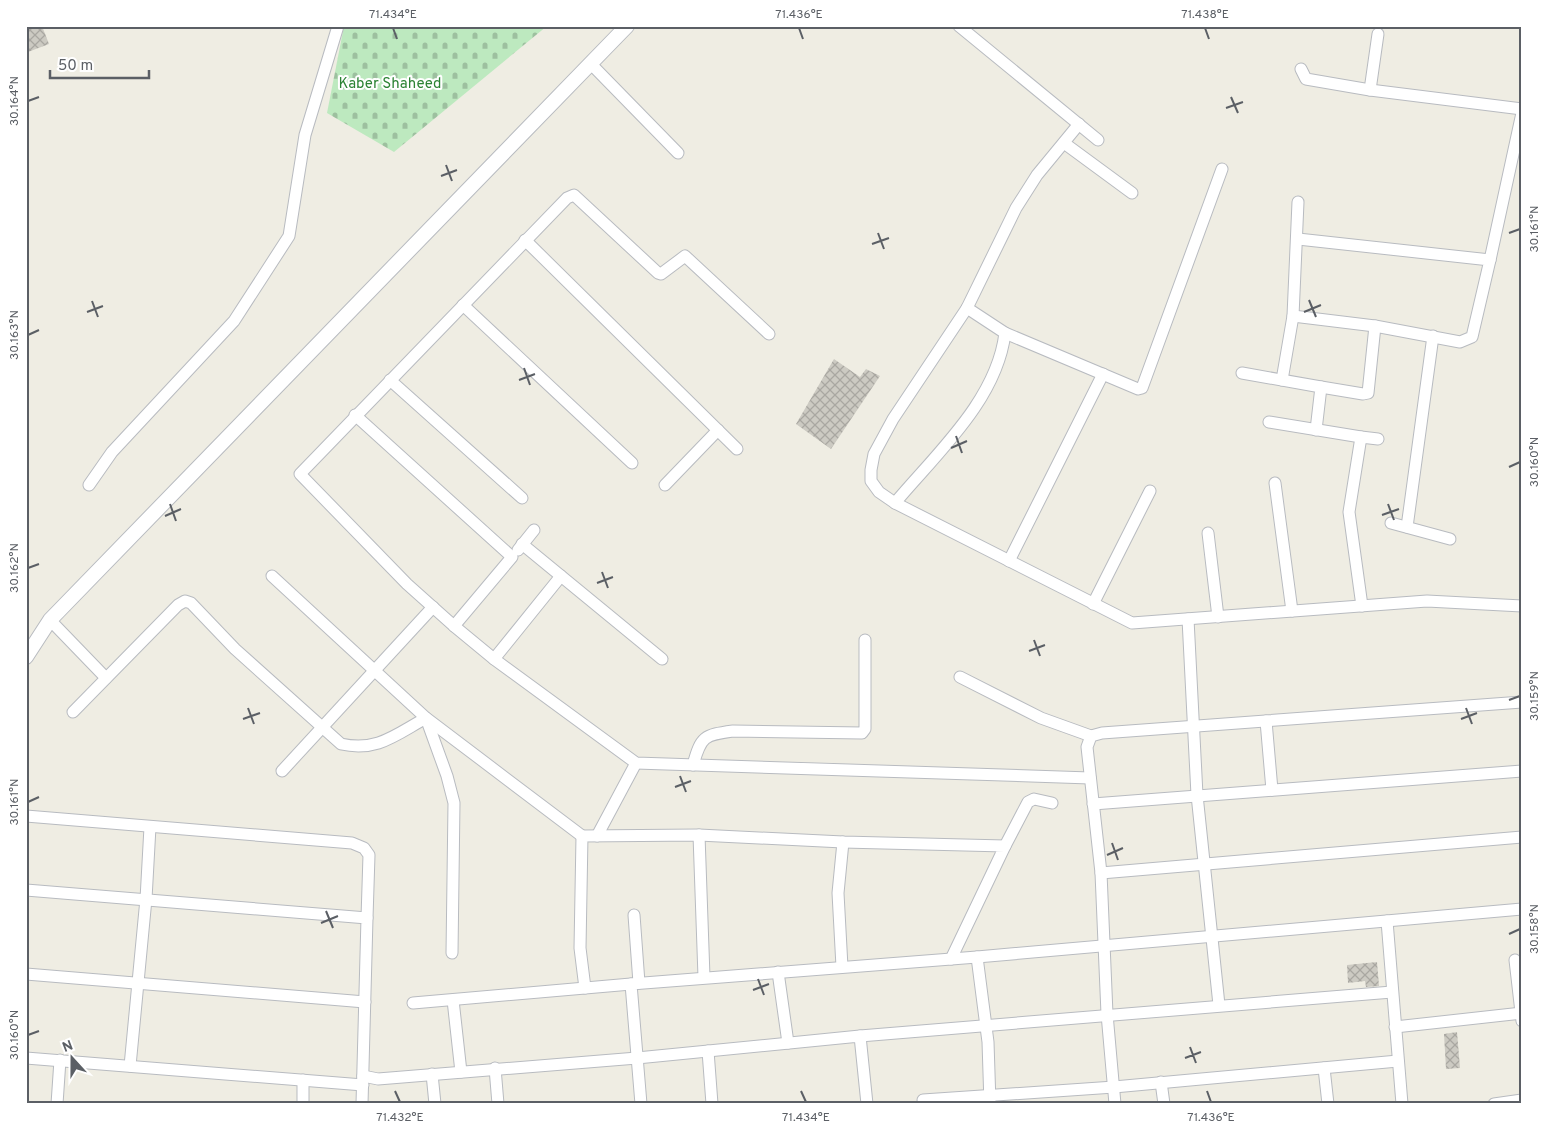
<svg xmlns="http://www.w3.org/2000/svg" width="1548" height="1130" font-family="Overpass,sans-serif">
<style>
.cemetery{fill:url(#cemetery-stones)}
.building{fill:url(#building-cross-hatch)}
.lines{fill:none;stroke-linecap:round;stroke-linejoin:round}
.minor-casing{stroke:#b8bbc0;stroke-width:13}
.tertiary-casing{stroke:#b8bbc0;stroke-width:16}
.minor{stroke:#fff;stroke-width:11}
.tertiary{stroke:#fff;stroke-width:14}
.ticks{fill:none;stroke:#5b5f65;stroke-width:2}
.labels{text-anchor:middle;stroke-width:4;stroke-linejoin:round;paint-order:stroke}
.park-label{font-size:15px;fill:#2c8334;stroke:#fff}
.neatline{fill:none;stroke:#5b5f65;stroke-width:2}
.ticks-label{font-size:12px;text-anchor:middle;fill:#5b5f65}
</style>
<defs>
<pattern id="cemetery-stones" width="16" height="16" patternUnits="userSpaceOnUse" patternTransform="scale(1.25)"><rect width="16" height="16" fill="#bde9bf"/><path d="M2 7V4a2 2 0 0 1 4 0v3zM10 15v-3a2 2 0 0 1 4 0v3z" fill="#9dc09f"/></pattern>
<pattern id="building-cross-hatch" width="8" height="8" patternUnits="userSpaceOnUse" patternTransform="scale(1.25)"><rect width="8" height="8" fill="#cccac2"/><path d="M0 0l8 8M0 8l8-8" fill="none" stroke="#a9a7a1"/></pattern>
</defs>
<rect width="100%" height="100%" fill="#efede3"/>
<polygon class="cemetery" points="344,26 547,26 394,152 327,113"/>
<g class="building">
<polygon points="26,26 42,26 49,44 28,52"/>
<polygon points="834,359 860,377 866,369 880,376 831,449 796,424"/>
<polygon points="1377,962 1379,986 1366,987 1365,981 1348,983 1347,965"/>
<polygon points="1457,1032 1460,1068 1446,1069 1444,1034"/>
</g>
<g class="lines">
<g class="minor-casing">
<g id="minor">
<polyline points="959,26 1098,140"/>
<polyline points="591,64 678,153"/>
<polyline points="1301,69 1306,79 1370,90 1522,109"/>
<polyline points="1370,90 1378,34"/>
<polyline points="1079,124 1037,175 1016,208 967,308 893,419 874,454 871,470 871,481 879,492 895,503 1132,623 1427,601 1522,606"/>
<polyline points="1064,143 1132,193"/>
<polyline points="525,240 737,449"/>
<polyline points="1490,260 1522,113"/>
<polyline points="463,305 632,463"/>
<polyline points="967,308 1005,333 1138,389 1142,388 1222,169"/>
<polyline points="1293,316 1298,202"/>
<polyline points="769,334 685,256 661,274 658,273 574,195 567,198 300,474 407,584 454,626 494,659 636,763 1090,778"/>
<polyline points="1242,373 1321,387 1316,430"/>
<polyline points="390,380 522,498"/>
<polyline points="1282,380 1293,316 1375,326 1460,342 1472,337 1490,260 1298,239"/>
<polyline points="1321,387 1363,394 1368,393 1375,326"/>
<polyline points="355,415 512,557 454,626"/>
<polyline points="1269,422 1361,437"/>
<polyline points="1275,483 1292,611"/>
<polyline points="89,485 112,452 234,321 289,236 305,135 338,26"/>
<polyline points="665,485 718,430"/>
<path d="M 895,503 C 936,454 997,400 1005,333"/>
<polyline points="1391,523 1450,539"/>
<polyline points="1407,527 1433,336"/>
<polyline points="1208,533 1218,617"/>
<polyline points="522,544 662,659"/>
<polyline points="518,550 534,530"/>
<polyline points="1009,561 1103,374"/>
<polyline points="272,576 426,718 582,836"/>
<polyline points="1093,604 1150,491"/>
<polyline points="1362,606 1349,512 1361,437 1378,439"/>
<polyline points="1188,619 1197,795 1219,1005"/>
<polyline points="50,620 106,678"/>
<polyline points="494,659 561,576"/>
<polyline points="960,677 1041,718 1091,736"/>
<path d="M 73,712 L 178,605 L 185,601 L 191,603 L 235,649 L 341,744 C 377,752 395,735 426,718 L 447,776 L 454,803 L 452,953"/>
<polyline points="1266,721 1272,790"/>
<path d="M 693,765 C 701,736 704,735 733,731 L 862,733 L 865,729 L 865,640"/>
<polyline points="282,771 433,607"/>
<polyline points="1093,804 1522,771"/>
<polyline points="26,816 352,843 364,848 369,855 367,918"/>
<polyline points="699,835 704,977"/>
<polyline points="597,836 636,763"/>
<polyline points="1005,846 1028,802 1034,799 1052,803"/>
<polyline points="1101,873 1522,837"/>
<polyline points="26,890 367,918 362,1104"/>
<polyline points="634,915 639,983"/>
<polyline points="1387,921 1402,1104"/>
<polyline points="977,957 988,1042 990,1104"/>
<polyline points="1515,960 1522,1021"/>
<polyline points="842,967 838,893 843,842"/>
<polyline points="778,972 788,1043"/>
<polyline points="26,974 365,1002"/>
<polyline points="585,988 580,948 582,836 699,835 843,842 1005,846 951,959"/>
<polyline points="453,1000 461,1072"/>
<polyline points="413,1003 631,984"/>
<polyline points="1395,1027 1522,1013"/>
<polyline points="860,1036 1392,992"/>
<polyline points="708,1051 712,1104"/>
<polyline points="26,1058 363,1085"/>
<polyline points="130,1066 146,899 150,827"/>
<polyline points="495,1068 498,1104"/>
<polyline points="1324,1068 1328,1104"/>
<polyline points="432,1074 435,1104"/>
<polyline points="363,1076 378,1079 637,1058 860,1036 867,1104"/>
<polyline points="1161,1082 1164,1104"/>
<polyline points="923,1100 1114,1087 1398,1061"/>
<polyline points="57,1104 60,1060"/>
<polyline points="303,1104 303,1080"/>
<polyline points="641,1104 631,984 977,957 1522,909"/>
<polyline points="1115,1104 1107,1014 1101,873 1087,747 1091,736 1102,733 1522,702"/>
<polyline points="1494,1104 1522,1100"/>
</g>
</g>
<g class="tertiary-casing">
<polyline id="tertiary" points="26,657 50,620 627,26"/>
</g>
<use href="#minor" class="minor"/>
<use href="#tertiary" class="tertiary"/>
</g>
<path class="ticks" d="M 393,28 L 397,39M 799,28 L 803,39M 1205,28 L 1209,39M 1231,97 L 1238,113M 28,101 L 39,97M 1226,108 L 1243,102M 446,165 L 452,181M 441,176 L 457,170M 878,233 L 884,249M 1509,233 L 1520,229M 872,244 L 889,238M 1309,300 L 1316,317M 92,301 L 98,317M 87,312 L 103,306M 1304,312 L 1321,305M 28,335 L 39,330M 524,368 L 530,385M 519,380 L 535,374M 956,436 L 962,453M 951,448 L 967,441M 1509,467 L 1520,462M 170,504 L 176,521M 1388,504 L 1394,520M 1382,515 L 1399,509M 165,516 L 181,509M 28,568 L 39,564M 602,572 L 608,588M 597,583 L 613,577M 1034,640 L 1040,656M 1029,651 L 1045,645M 1509,700 L 1520,696M 248,708 L 254,724M 1466,708 L 1472,724M 243,719 L 260,713M 1461,719 L 1477,713M 680,776 L 686,792M 675,787 L 691,781M 28,802 L 39,797M 1112,843 L 1118,860M 1107,855 L 1123,848M 326,911 L 333,928M 321,923 L 338,916M 1509,934 L 1520,929M 758,979 L 764,995M 753,990 L 769,984M 28,1035 L 39,1031M 1190,1047 L 1196,1063M 1185,1058 L 1201,1052M 395,1091 L 400,1102M 801,1091 L 806,1102M 1207,1091 L 1211,1102"/>
<g class="labels">
<g class="park-label">
<text x="390" y="88">Kaber Shaheed</text>
</g>
</g>
<rect width="1548" height="1130" fill="none" stroke="#ffffff" stroke-width="55"/>
<g transform="translate(72 1058) rotate(339)" stroke="#ffffff" stroke-width="4" paint-order="stroke">
<path d="M0-4L9 19L0 12L-9 19Z" fill="#5b5f65"/>
<text y="-8" font-size="14" font-weight="bold" text-anchor="middle" fill="#5b5f65">N</text>
</g>
<path d="M50 70v8h99v-8" fill="none" stroke="#5b5f65" stroke-width="2.5"/>
<text x="58" y="70" font-size="15" fill="#5b5f65" stroke="#ffffff" stroke-width="4" paint-order="stroke">50 m</text>
<rect x="28" y="28" width="1492" height="1074" class="neatline"/>
<g class="ticks-label">
<text x="393" y="18">71.434°E</text>
<text x="799" y="18">71.436°E</text>
<text x="1205" y="18">71.438°E</text>
<text transform="translate(14 101) rotate(-90)" y="4">30.164°N</text>
<text transform="translate(1534 229) rotate(-90)" y="4">30.161°N</text>
<text transform="translate(14 335) rotate(-90)" y="4">30.163°N</text>
<text transform="translate(1534 462) rotate(-90)" y="4">30.160°N</text>
<text transform="translate(14 568) rotate(-90)" y="4">30.162°N</text>
<text transform="translate(1534 696) rotate(-90)" y="4">30.159°N</text>
<text transform="translate(14 802) rotate(-90)" y="4">30.161°N</text>
<text transform="translate(1534 929) rotate(-90)" y="4">30.158°N</text>
<text transform="translate(14 1035) rotate(-90)" y="4">30.160°N</text>
<text x="400" y="1121">71.432°E</text>
<text x="806" y="1121">71.434°E</text>
<text x="1211" y="1121">71.436°E</text>
</g>
</svg>
